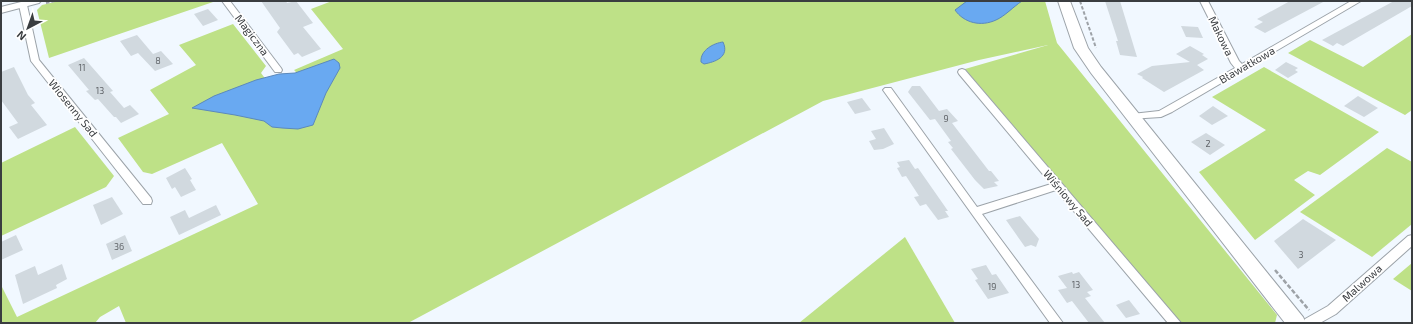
<svg xmlns="http://www.w3.org/2000/svg" width="1413" height="324" font-family="'Exo 2',sans-serif">
<style>
.green{fill:#bee187}
.water{fill:#69a9f1;stroke:#5b89bc}
.building{fill:#d1d9df}
.lines{fill:none;stroke-linecap:round;stroke-linejoin:round}
.minor-casing{stroke:#9ca3a9;stroke-width:2}
.tertiary-casing{stroke:#9ca3a9;stroke-width:2}
.primary-casing{stroke:#9ca3a9;stroke-width:2}
.path-far1{stroke:#9da2a7;stroke-width:2;stroke-dasharray:3.5 2;stroke-linecap:butt}
.path{stroke:#9da2a7;stroke-width:2.5;stroke-dasharray:4.5 2;stroke-linecap:butt}
.minor{fill:#fff;fill-rule:evenodd}
.tertiary{fill:#fff;fill-rule:evenodd}
.primary{fill:#fff;fill-rule:evenodd}
.labels{text-anchor:middle;stroke-width:3.5;stroke-linejoin:round;paint-order:stroke}
.number-label{font-size:9px;fill:#606468}
.street-label{font-size:11px;fill:#3a3d40;stroke:#fff}
</style>
<rect width="100%" height="100%" fill="#f1f8ff"/>
<g class="green">
<polygon points="59,1 216,1 49,58 37,10 42,5"/>
<polygon points="332,1 1045,1 1057,43 1277,315 1275,323 1181,323 965,69 1048,45 979,60 823,101 408,323 126,323 119,306 100,317 95,323 1,323 1,285 17,317 258,204 222,143 152,174 143,172 118,138 169,114 150,90 196,65 179,45 233,24 266,66 261,73 270,85 297,73 294,70 343,49 311,9"/>
<polygon points="1412,34 1412,110 1405,115 1288,53 1310,40 1363,67"/>
<polygon points="1264,67 1379,132 1320,175 1308,171 1294,180 1315,195 1255,240 1199,172 1266,130 1212,97"/>
<polygon points="75,127 114,176 106,187 1,236 1,163"/>
<polygon points="1387,148 1412,162 1412,224 1372,257 1300,212"/>
<polygon points="905,237 955,323 799,323"/>
<polygon points="1412,263 1412,291 1393,279"/>
</g>
<g class="water">
<path d="M 967,1 L 1022,1 C 1013,7 1005,16 996,20 C 981,27 964,23 955,10 Z"/>
<path d="M 723,42 C 730,57 715,62 704,64 L 701,62 C 700,50 714,43 723,42 Z"/>
<polygon points="334,59 339,63 340,68 326,93 313,125 298,129 282,128 272,127 264,121 235,115 192,108 214,96 256,80 279,74 295,73"/>
</g>
<g class="building">
<polygon points="261,1 286,1 287,3 296,1 313,23 303,27 321,49 302,57 298,53 294,55 277,32 280,28"/>
<polygon points="1105,1 1120,1 1137,57 1120,55 1116,41 1118,41"/>
<polygon points="1290,1 1325,1 1265,33 1254,27 1263,22 1257,19"/>
<polygon points="1394,1 1412,1 1412,6 1343,46 1337,43 1333,46 1322,40"/>
<polygon points="208,9 218,20 203,26 194,14"/>
<polygon points="1181,26 1198,27 1203,38 1186,37"/>
<polygon points="137,35 153,54 161,51 173,64 155,71 138,53 131,56 120,41"/>
<polygon points="1190,46 1204,54 1202,55 1208,59 1197,65 1204,70 1164,92 1142,78 1143,77 1137,74 1152,66 1190,62 1176,54"/>
<polygon points="84,58 113,91 110,92 124,108 130,105 139,114 121,123 116,117 114,117 98,99 95,100 86,91 89,90 68,65"/>
<polygon points="1286,62 1298,68 1295,70 1298,72 1288,78 1275,70"/>
<polygon points="14,67 28,95 35,103 31,105 47,125 18,139 9,127 18,123 1,100 1,72"/>
<polygon points="912,86 920,86 939,111 947,109 958,121 952,123 989,171 991,171 999,181 994,182 998,186 984,189 975,180 951,149 953,148 948,142 951,141 935,119 930,120 908,92"/>
<polygon points="1358,96 1378,108 1364,117 1344,106"/>
<polygon points="862,98 871,110 855,114 847,102"/>
<polygon points="1213,106 1228,116 1212,125 1199,116"/>
<polygon points="884,128 894,144 883,149 874,150 869,141 876,139 871,131"/>
<polygon points="1206,133 1225,145 1210,155 1191,142"/>
<polygon points="909,160 915,169 918,168 948,211 945,211 949,217 938,220 926,204 920,206 914,197 919,196 906,176 902,177 897,168 900,167 897,162"/>
<polygon points="185,168 192,179 190,180 196,190 181,197 175,187 172,189 166,178"/>
<polygon points="112,197 123,214 101,225 93,205"/>
<polygon points="216,205 221,215 179,235 170,217 185,210 189,218"/>
<polygon points="1020,216 1039,239 1036,247 1031,245 1025,247 1006,220"/>
<polygon points="1303,219 1336,240 1298,269 1274,241"/>
<polygon points="16,235 23,250 1,260 1,242"/>
<polygon points="125,235 132,251 112,260 106,244"/>
<polygon points="62,264 67,279 56,285 57,288 23,304 15,275 35,266 38,275"/>
<polygon points="986,265 992,275 996,274 1009,293 988,299 975,280 978,279 971,269"/>
<polygon points="1072,272 1073,274 1079,272 1093,290 1087,292 1091,296 1085,298 1105,323 1089,323 1072,301 1067,303 1058,290 1067,288 1058,276"/>
<polygon points="1129,300 1140,314 1126,318 1116,305"/>
</g>
<g class="lines">
<g class="minor-casing">
<g id="minor">
<polygon points="222,1 230,1 281,68 282,70 281,72 275,72"/>
<polygon points="1200,1 1208,1 1239,61 1242,64 1351,1 1361,1 1172,112 1161,117 1129,119 1127,117 1132,114 1159,111 1235,68 1231,63"/>
<polygon points="20,3 23,3 27,5 39,60 151,198 152,201 151,204 143,204 31,61 19,5"/>
<polygon points="962,69 965,70 1181,323 1168,323 1056,190 982,214 1063,323 1050,323 883,90 885,88 891,88 977,207 1051,184 959,74 958,72 959,70"/>
<polygon points="1412,235 1412,246 1336,314 1320,323 1303,323 1305,319 1328,306 1408,236"/>
</g>
</g>
<g class="tertiary-casing">
<polygon id="tertiary" points="25,1 41,1 39,3 1,13 1,7"/>
</g>
<g class="primary-casing">
<polygon id="primary" points="1058,1 1070,1 1088,48 1101,67 1303,317 1306,323 1285,323 1091,73 1074,48"/>
</g>
<g class="path-far1">
<polyline points="1080,1 1096,48"/>
<polyline points="46,3 55,1"/>
</g>
<polyline class="path" points="1275,270 1309,310"/>
<use href="#minor" class="minor"/>
<use href="#tertiary" class="tertiary"/>
<use href="#primary" class="primary"/>
</g>
<g class="labels">
<g class="number-label">
<text x="158" y="64">8</text>
<text x="82" y="71">11</text>
<text x="100" y="94">13</text>
<text x="946" y="122">9</text>
<text x="1208" y="147">2</text>
<text x="119" y="250">36</text>
<text x="1301" y="258">3</text>
<text x="1076" y="288">13</text>
<text x="992" y="290">19</text>
</g>
<g class="street-label">
<text transform="translate(252 35) rotate(53)" y="4">Magiczna</text>
<text transform="translate(1221 36) rotate(64)" y="4">Makowa</text>
<text transform="translate(1247 65) rotate(-30)" y="4">Bławatkowa</text>
<text transform="translate(73 108) rotate(51)" y="4">Wiosenny Sad</text>
<text transform="translate(1068 198) rotate(50)" y="4">Wiśniowy Sad</text>
<text transform="translate(1362 283) rotate(-42)" y="4">Malwowa</text>
</g>
</g>
<rect width="1413" height="324" fill="none" stroke="#3a3d40" stroke-width="4"/>
<g transform="translate(28 28) rotate(221)" stroke="#ffffff" stroke-width="3" paint-order="stroke">
<path d="M0-3L7 15L0 10L-7 15Z" fill="#3a3d40"/>
<text y="-6" font-size="11" font-weight="bold" text-anchor="middle" fill="#3a3d40">N</text>
</g>
</svg>
